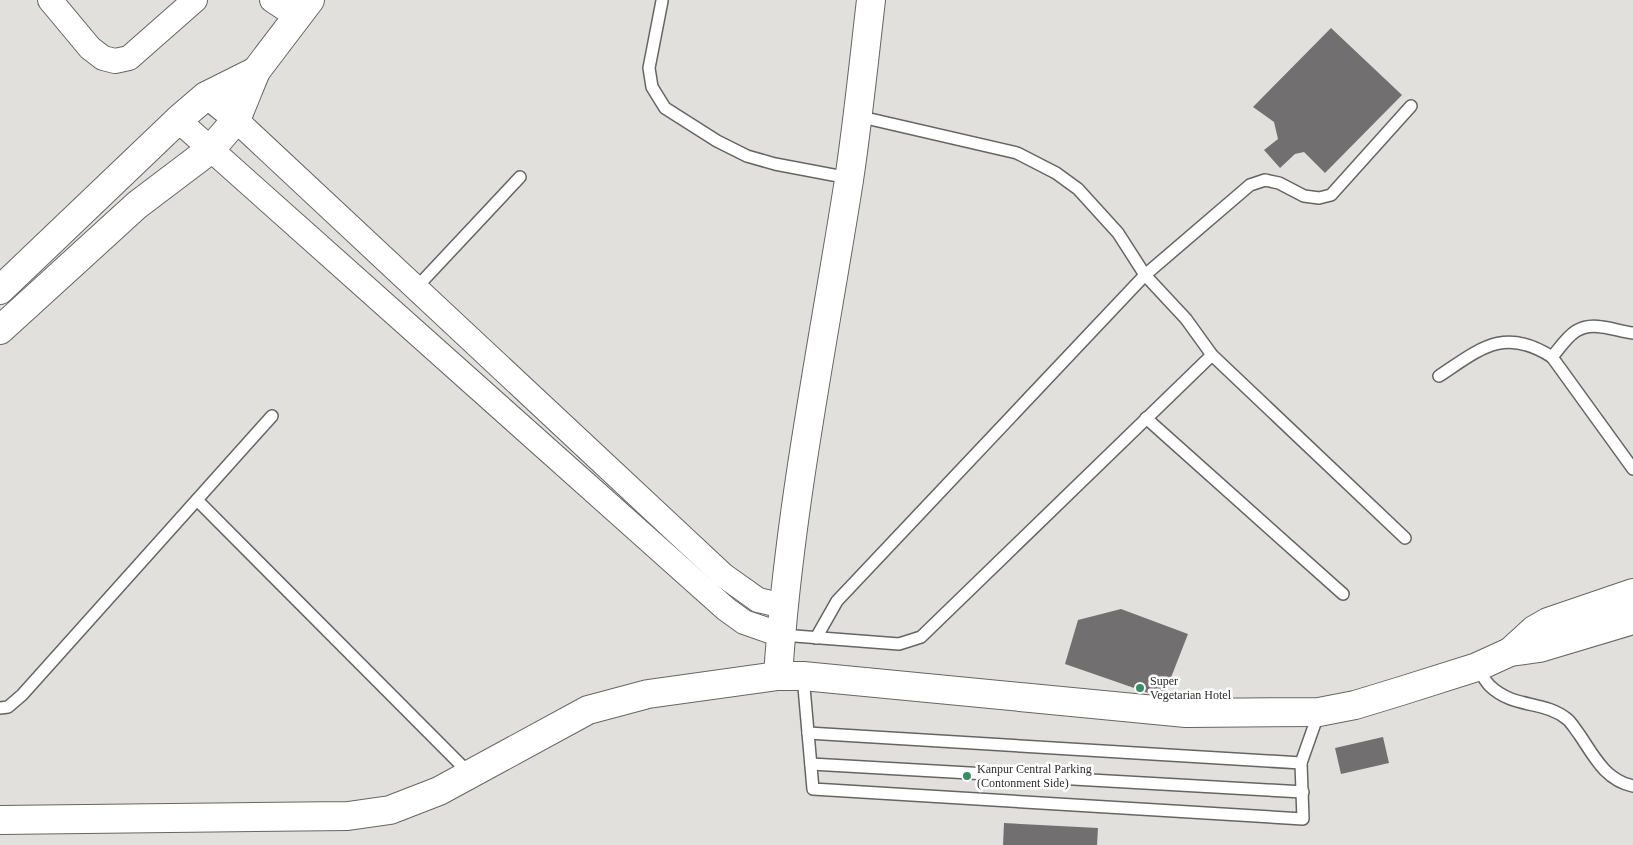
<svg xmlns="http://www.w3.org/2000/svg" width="1633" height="845" font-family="Georgia,serif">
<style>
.building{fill:#726f71}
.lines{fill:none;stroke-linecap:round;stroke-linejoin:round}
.lane-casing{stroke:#676563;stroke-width:14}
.street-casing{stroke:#676563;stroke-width:26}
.secondary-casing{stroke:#676563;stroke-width:30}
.lane{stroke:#fff;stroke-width:11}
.street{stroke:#fff;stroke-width:24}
.secondary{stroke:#fff;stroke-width:28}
.poi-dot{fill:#388f64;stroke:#fff;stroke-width:2}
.labels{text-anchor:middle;stroke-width:5;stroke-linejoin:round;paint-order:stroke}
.poi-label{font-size:12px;fill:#2e2d2d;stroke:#fff;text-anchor:start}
</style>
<rect width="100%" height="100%" fill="#e2e0dd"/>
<g class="building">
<polygon points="1331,28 1402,95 1325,173 1304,152 1295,154 1280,168 1264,150 1278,139 1274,122 1253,107"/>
<polygon points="1121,609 1188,634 1163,698 1065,664 1078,620"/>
<polygon points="1383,737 1389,763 1341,774 1335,748"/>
<polygon points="1004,823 1098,828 1097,845 1003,845"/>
</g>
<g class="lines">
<g class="lane-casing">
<g id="lane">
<polyline points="662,1 649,68 652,87 665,108 717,141 747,156 775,164 849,178"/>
<polyline points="857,116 1017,153 1056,173 1078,189 1118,233 1145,275 1186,319 1212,355 1405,538"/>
<polyline points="416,288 520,177"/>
<path d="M 1552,357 C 1567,339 1576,322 1602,327 C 1612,328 1623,332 1633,333"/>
<path d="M 1439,376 C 1480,349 1504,326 1552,357 L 1633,469"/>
<polyline points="1146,418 1343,594"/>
<polyline points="197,500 469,773"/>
<polyline points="782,635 899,644 921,637 1212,355"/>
<polyline points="816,638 837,601 1145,275 1250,185 1265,180 1279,183 1304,196 1319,198 1331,195 1411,106"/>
<path d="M 1477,667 C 1481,673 1485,681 1490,686 C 1514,709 1544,700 1567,719 C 1572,723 1575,729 1579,734 C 1594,756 1605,780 1633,786"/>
<polyline points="803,676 813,789 1303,819 1301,763 1319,712"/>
<polyline points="0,708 8,707 22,695 272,416"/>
<polyline points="808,733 1301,763"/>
<polyline points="811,764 1303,792"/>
</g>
</g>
<g class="street-casing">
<g id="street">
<polyline points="50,0 90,48 103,58 115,61 129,58 195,0"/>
<polyline points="272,0 296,16"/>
<polyline points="206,96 236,120 723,575 758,600 783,606"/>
<polyline points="178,120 726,609 744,622 781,635"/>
</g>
</g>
<g class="secondary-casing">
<g id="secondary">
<polyline points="0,290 178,120 206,96 256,71"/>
<polyline points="0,330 137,205 211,149 236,120 256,71 310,0"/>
<polyline points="1510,652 1534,630 1548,622 1633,593"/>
<path d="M 778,676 C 789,509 823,345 849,180 C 858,120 864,60 871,0"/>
<polyline points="0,820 348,816 390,810 439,791 588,710 648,694 778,676 803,676 1186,713 1319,712 1355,705 1401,691 1477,667 1510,652 1539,648 1633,620"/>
</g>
</g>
<use href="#lane" class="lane"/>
<use href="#street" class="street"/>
<use href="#secondary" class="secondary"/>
</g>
<g class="poi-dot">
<circle cx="1140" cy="688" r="5"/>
<circle cx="967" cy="776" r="5"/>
</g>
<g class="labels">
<g class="poi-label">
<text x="1150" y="685">Super<tspan x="1150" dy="14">Vegetarian Hotel</tspan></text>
<text x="977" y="773">Kanpur Central Parking<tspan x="977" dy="14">(Contonment Side)</tspan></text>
</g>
</g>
</svg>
